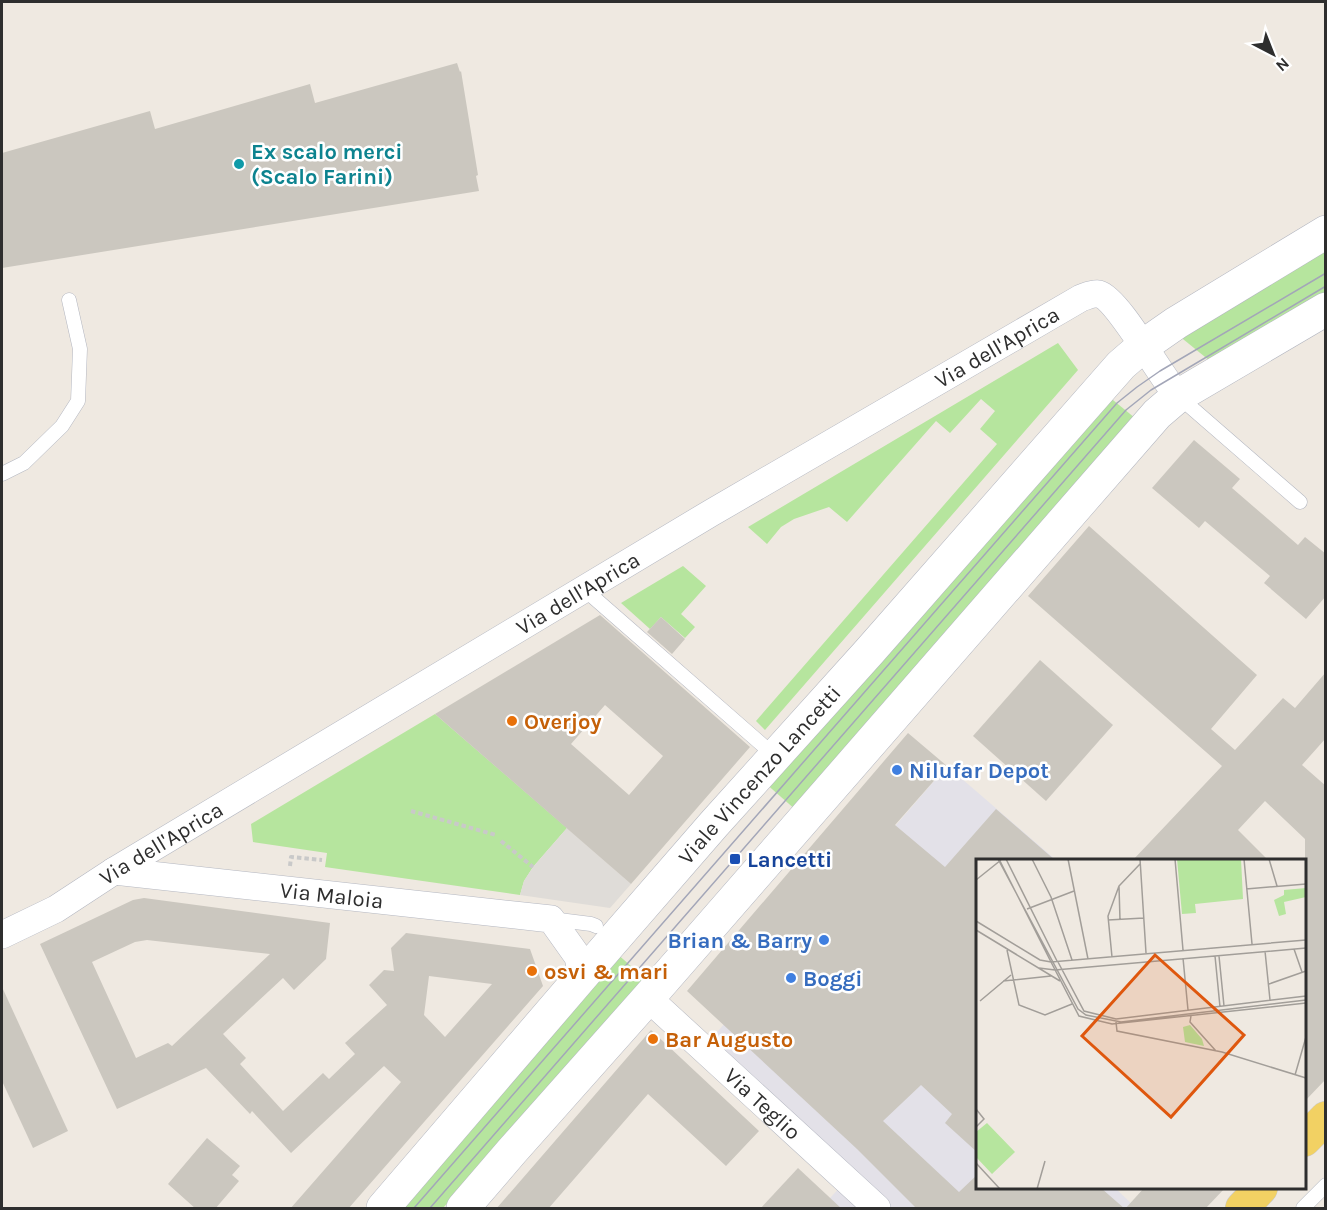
<svg xmlns="http://www.w3.org/2000/svg" width="1327" height="1210" font-family="Karla,sans-serif">
<style>
.industrial{fill:#e3e1e8}
.green{fill:#b6e59e}
.plaza{fill:#dfdcd8}
.building{fill:#cbc7bf;fill-rule:evenodd}
.lines{fill:none;stroke-linecap:round;stroke-linejoin:round}
.lane-casing{stroke:#b4b7c1;stroke-width:15}
.street-casing{stroke:#b4b7c1;stroke-width:28}
.secondary-casing{stroke:#b4b7c1;stroke-width:34}
.primary-casing{stroke:#c9c9c9;stroke-width:34}
.path{stroke:#c9c9c9;stroke-width:4;stroke-dasharray:4.5 3;stroke-linecap:butt}
.lane{stroke:#fff;stroke-width:14}
.street{stroke:#fff;stroke-width:27}
.secondary{stroke:#fff;stroke-width:33}
.primary{stroke:#f2d163;stroke-width:33}
.tram{stroke:#a3a6b8;stroke-width:1.5}
.culture-dot{fill:#0f9aa8;stroke:#fff;stroke-width:2}
.food-dot{fill:#e8710a;stroke:#fff;stroke-width:2}
.shop-dot{fill:#3f7fe0;stroke:#fff;stroke-width:2}
.transit-dot{fill:#1a4fb4;stroke:#fff;stroke-width:2}
.labels{text-anchor:middle;stroke-width:5;stroke-linejoin:round;paint-order:stroke}
.culture-label{font-size:22px;font-weight:bold;fill:#0d838f;stroke:#fff;text-anchor:start}
.street-label{font-size:22px;fill:#2e2e2e;stroke:#fff}
.food-label{font-size:22px;font-weight:bold;fill:#c56008;stroke:#fff;text-anchor:start}
.shop-label{font-size:22px;font-weight:bold;fill:#366cbe;stroke:#fff;text-anchor:start}
.transit-label{font-size:22px;font-weight:bold;fill:#164399;stroke:#fff;text-anchor:start}
.inset-road{fill:none;stroke:#a29e99;stroke-width:1.5}
.view{fill:#df570e;fill-opacity:0.15;stroke:#df570e;stroke-width:3}
.inset-edge{fill:none;stroke:#2e2e2e;stroke-width:3}
</style>
<rect width="100%" height="100%" fill="#efe9e1"/>
<g class="industrial">
<polygon points="947,766 1056,860 978,860 978,1188 1115,1188 1134,1206 1132,1208 885,1208 706,1045"/>
<polygon points="842,1185 868,1208 821,1208"/>
</g>
<g class="green">
<polygon points="1325,246 1325,293 1210,361 1178,335"/>
<polygon points="1058,343 1078,370 765,730 756,721 997,444 980,429 995,411 981,399 950,433 936,421 847,522 829,507 794,519 781,527 767,544 748,527"/>
<polygon points="1108,396 1135,418 797,811 764,782"/>
<polygon points="683,566 706,586 681,614 695,627 685,638 661,617 650,629 621,603"/>
<polygon points="435,714 567,828 533,867 524,881 520,895 325,867 327,853 253,842 251,824"/>
<polygon points="615,952 649,982 567,1067 443,1208 400,1208"/>
</g>
<polygon class="plaza" points="567,828 631,884 610,908 520,895 524,881 533,867"/>
<g class="building">
<polygon points="457,63 460,72 461,71 478,175 476,176 479,191 2,268 2,153 150,111 155,129 310,84 315,103"/>
<polygon points="1194,440 1240,479 1232,488 1298,545 1305,537 1326,554 1326,596 1306,619 1264,583 1270,576 1205,521 1199,528 1152,488"/>
<polygon points="1089,526 1257,675 1211,729 1235,750 1283,698 1295,708 1326,672 1326,738 1302,765 1326,786 1326,1079 1305,1101 1305,839 1265,801 1238,830 1269,861 1132,861 1222,766 1028,596"/>
<path d="M 600,615 L 750,747 L 631,884 L 435,714 ZM 605,705 L 663,756 L 629,795 L 571,744 Z"/>
<polygon points="661,617 685,639 672,654 647,632"/>
<polygon points="1040,660 1113,725 1046,801 973,736"/>
<polygon points="908,733 947,766 895,825 945,867 996,809 1056,861 978,861 978,1153 945,1123 952,1114 921,1085 883,1121 959,1192 978,1174 978,1188 1101,1188 1125,1209 917,1209 857,1149 687,991"/>
<path d="M 144,898 L 330,923 L 326,959 L 294,990 L 283,978 L 223,1034 L 246,1058 L 240,1064 L 283,1111 L 323,1073 L 329,1079 L 355,1054 L 345,1043 L 387,1005 L 369,985 L 384,970 L 394,971 L 391,948 L 406,933 L 530,949 L 543,986 L 348,1209 L 290,1209 L 401,1082 L 384,1066 L 291,1153 L 252,1111 L 250,1114 L 206,1068 L 117,1109 L 40,944 L 133,900 ZM 147,940 L 270,954 L 172,1046 L 168,1043 L 136,1058 L 92,962 L 135,942 ZM 429,976 L 492,984 L 445,1037 L 424,1015 Z"/>
<polygon points="2,987 68,1131 33,1148 2,1081"/>
<polygon points="651,1030 759,1131 726,1166 648,1094 548,1209 496,1209"/>
<polygon points="207,1138 240,1166 232,1175 239,1181 215,1209 196,1209 168,1184"/>
<polygon points="798,1168 842,1209 760,1209"/>
<polygon points="1144,1188 1225,1188 1205,1209 1125,1209"/>
</g>
<g class="lines">
<g class="lane-casing">
<g id="lane">
<polyline points="1178,396 1300,502"/>
<polyline points="2,474 24,463 62,426 78,401 80,349 69,300"/>
<polyline points="584,589 775,756"/>
<polyline points="551,919 591,924 596,926"/>
<polyline points="1303,1208 1326,1185"/>
</g>
</g>
<g class="street-casing">
<g id="street">
<path id="s1" d="M 114,871 L 551,919 L 578,957 L 582,976"/>
<path id="s2" d="M 2,935 L 56,909 L 114,871 L 711,513 L 1081,298 C 1087,296 1093,293 1099,294 C 1118,299 1161,377 1178,396"/>
<path id="s3" d="M 648,998 L 877,1208"/>
</g>
</g>
<g class="secondary-casing">
<g id="secondary">
<path id="s4" d="M 383,1208 L 582,976 L 714,824 L 869,652 L 1121,365 L 1143,346 L 1176,323 L 1326,232"/>
<polyline points="463,1208 512,1151 648,998 1157,414 1178,396 1326,309"/>
</g>
</g>
<g class="primary-casing">
<g id="primary">
<polyline points="1304,1140 1326,1118"/>
<polyline points="1242,1208 1261,1188"/>
</g>
</g>
<g class="path">
<polyline points="411,811 496,835"/>
<polyline points="501,841 533,867"/>
<polyline points="290,866 291,857 322,860"/>
</g>
<use href="#lane" class="lane"/>
<use href="#street" class="street"/>
<use href="#secondary" class="secondary"/>
<use href="#primary" class="primary"/>
<g class="tram">
<polyline points="414,1208 1117,403 1137,387 1160,371 1326,273"/>
<polyline points="430,1208 1126,410 1151,390 1326,286"/>
</g>
</g>
<circle class="culture-dot" cx="239" cy="164" r="6"/>
<g class="food-dot">
<circle cx="512" cy="721" r="6"/>
<circle cx="532" cy="971" r="6"/>
<circle cx="653" cy="1039" r="6"/>
</g>
<g class="shop-dot">
<circle cx="897" cy="770" r="6"/>
<circle cx="824" cy="940" r="6"/>
<circle cx="791" cy="978" r="6"/>
</g>
<rect class="transit-dot" x="729" y="853" width="12" height="12" rx="3"/>
<g class="labels">
<g class="culture-label">
<text x="251" y="159">Ex scalo merci<tspan x="251" dy="25">(Scalo Farini)</tspan></text>
</g>
<g class="street-label">
<text dy="8" stroke="none"><textPath href="#s2" startOffset="1156">Via dell'Aprica</textPath></text>
<text dy="8" stroke="none"><textPath href="#s2" startOffset="670">Via dell'Aprica</textPath></text>
<text dy="8" stroke="none"><textPath href="#s4" startOffset="574">Viale Vincenzo Lancetti</textPath></text>
<text dy="8" stroke="none"><textPath href="#s2" startOffset="184">Via dell'Aprica</textPath></text>
<text dy="8" stroke="none"><textPath href="#s1" startOffset="219">Via Maloia</textPath></text>
<text dy="8" stroke="none"><textPath href="#s3" startOffset="156">Via Teglio</textPath></text>
</g>
<g class="food-label">
<text x="524" y="729">Overjoy</text>
<text x="544" y="979">osvi &amp; mari</text>
<text x="665" y="1047">Bar Augusto</text>
</g>
<g class="shop-label">
<text x="909" y="778">Nilufar Depot</text>
<text x="812" y="948" text-anchor="end">Brian &amp; Barry</text>
<text x="803" y="986">Boggi</text>
</g>
<g class="transit-label">
<text x="747" y="867">Lancetti</text>
</g>
</g>
<g transform="translate(976 859)">
<rect width="330" height="330" fill="#efe9e1"/>
<path d="M 201,0 L 265,0 L 267,40 L 219,45 L 220,54 L 206,55 ZM 330,29 L 330,38 L 308,43 L 310,55 L 303,57 L 298,41 L 308,36 L 308,31 ZM 214,166 L 226,180 L 228,187 L 209,183 L 207,168 ZM 11,264 L 39,293 L 16,315 L 0,298 L 0,273 Z" fill="#b6e59e"/>
<path class="inset-road" d="M 22,0 L 102,150 L 110,156 L 145,163 L 330,141M 30,0 L 81,102M 56,0 L 75,38 L 96,101M 92,0 L 112,100M 164,0 L 170,94M 199,0 L 207,91M 268,0 L 276,85M 293,0 L 301,27M 24,2 L 75,103M 0,21 L 25,1M 270,30 L 330,25M 51,50 L 98,32M 132,61 L 168,59M 144,61 L 143,27 L 164,5M 0,62 L 64,101 L 75,103 L 330,81M 0,71 L 84,122M 318,90 L 326,113M 31,91 L 43,146 L 69,156 L 96,145M 289,92 L 294,141M 239,97 L 244,148M 243,97 L 248,147M 136,98 L 132,57 L 143,27M 207,99 L 212,151M 75,103 L 103,157 L 136,165 L 330,144M 82,103 L 108,152 L 140,160 L 330,137M 63,109 L 79,111 L 330,89M 27,122 L 75,117M 293,125 L 330,112M 4,142 L 35,116M 215,157 L 214,163 L 240,192M 140,163 L 141,172 L 246,193 L 330,219M 319,216 L 330,178M 0,250 L 8,260 L 0,268M 0,304 L 24,330M 61,330 L 69,302"/>
<path class="view" d="M 179,96 L 268,176 L 195,258 L 106,177 Z"/>
<rect width="330" height="330" class="inset-edge"/>
</g>
<rect width="1327" height="1210" fill="none" stroke="#2e2e2e" stroke-width="6"/>
<g transform="translate(1273 54) rotate(138)" stroke="#ffffff" stroke-width="4.5" paint-order="stroke">
<path d="M0-4.5L10 22L0 15L-10 22Z" fill="#2e2e2e"/>
<text y="-9" font-size="16" font-weight="bold" text-anchor="middle" fill="#2e2e2e">N</text>
</g>
</svg>
